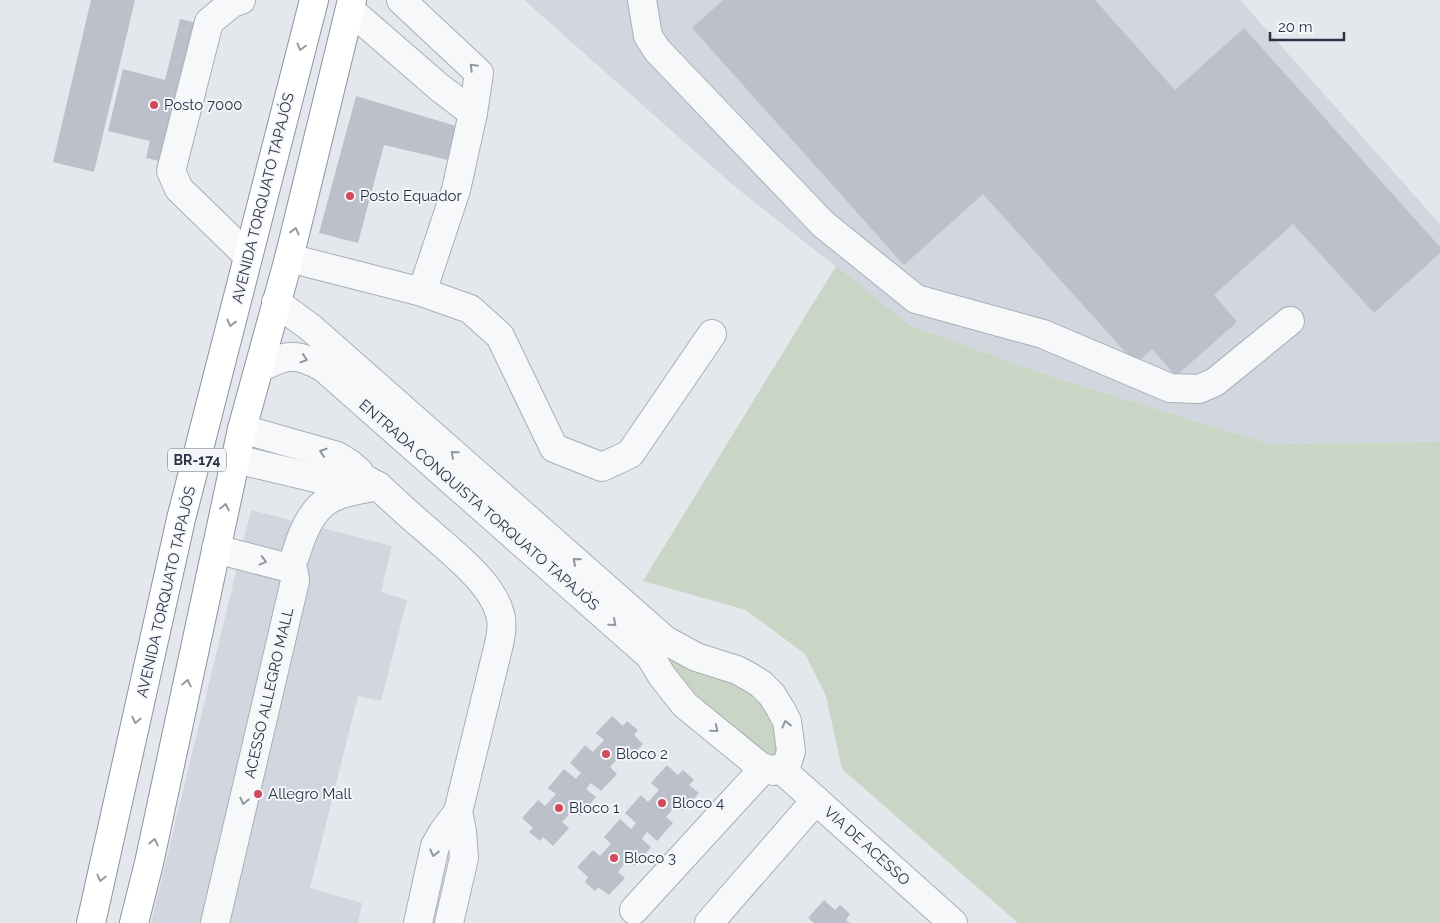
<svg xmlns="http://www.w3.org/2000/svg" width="1440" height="923" font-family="Raleway,sans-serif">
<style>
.built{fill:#d2d6de}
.green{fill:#c9d6c5}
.building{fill:#bbc0ca}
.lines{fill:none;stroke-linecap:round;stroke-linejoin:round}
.minor-casing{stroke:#a9aeb7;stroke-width:30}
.highway-casing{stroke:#8b94a3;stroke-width:30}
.minor{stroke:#f7f8fa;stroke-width:28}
.highway{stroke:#fff;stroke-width:28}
.oneway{stroke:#959aa2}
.oneway2{stroke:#9196a0}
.poi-dot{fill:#d1495b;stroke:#f4f6f9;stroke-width:2}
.labels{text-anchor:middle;stroke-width:4;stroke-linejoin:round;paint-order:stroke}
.shield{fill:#f4f6f9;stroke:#676e7b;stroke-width:1}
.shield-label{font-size:14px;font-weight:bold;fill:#2b3445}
.poi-label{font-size:15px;fill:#2b3445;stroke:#f4f6f9;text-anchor:start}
.street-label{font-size:15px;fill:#2b3445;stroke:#f4f6f9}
</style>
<rect width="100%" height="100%" fill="#e4e7ec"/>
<g class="built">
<polygon points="524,0 1240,0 1440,224 1440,442 1270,444 1056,378 911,326 734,186"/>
<polygon points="251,510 392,546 381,592 407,600 381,701 358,696 310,888 362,903 358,923 151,923"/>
</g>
<g class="green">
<polygon points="836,266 911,326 1056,378 1270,444 1440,442 1440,923 1018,923 842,769 826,696 805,654 746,610 643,581"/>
<polygon points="670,657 740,681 776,719 777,755 769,756 766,754 698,702 666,660"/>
</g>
<g class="building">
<polygon points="91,0 135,0 94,172 53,162"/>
<polygon points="723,0 1095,0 1175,90 1244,28 1440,247 1440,253 1374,313 1293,224 1214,295 1237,322 1176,376 1152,349 1136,364 983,194 904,265 692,28"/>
<polygon points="180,19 214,27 180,166 146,158 150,141 108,131 123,69 165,80"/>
<polygon points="356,96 456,126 448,160 384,145 358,243 319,233"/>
<polygon points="612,716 623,726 627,721 638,730 634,735 643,744 627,761 621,755 610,767 617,774 601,791 591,783 586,789 596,797 580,816 573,810 562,822 569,828 553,846 543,837 540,841 529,832 533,828 522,818 538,800 545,806 556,794 548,788 564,769 576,779 578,776 581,773 570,763 585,745 593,752 604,740 596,733"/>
<polygon points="667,765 678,775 683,770 694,780 689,785 699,793 683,811 676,805 666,817 673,823 657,841 647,832 642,839 651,847 635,866 628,859 618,872 625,878 609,895 598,887 595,891 585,882 588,877 577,867 593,850 600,856 611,844 604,837 620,819 631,829 636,823 625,813 641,795 648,802 659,790 651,783"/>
<polygon points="824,900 835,910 840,905 850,914 846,920 850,923 814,923 808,918"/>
</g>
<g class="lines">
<g class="minor-casing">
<g id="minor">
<polyline points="241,0 232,3 209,22 171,171 179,189 248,256"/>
<polyline points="401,0 479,73 473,113"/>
<polyline points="642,0 648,36 657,50 823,224 916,299 1043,334 1170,388 1199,389 1215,382 1290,321"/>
<polyline points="289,258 422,292 456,190 473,113 440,88 350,10"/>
<polyline points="422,292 470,309 500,336 554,448 602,467 630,454 712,334"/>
<path d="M 259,369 C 287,353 296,353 324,368 L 650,656 L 662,676 L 685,705 L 761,767 L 774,771 L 787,764 L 791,751 L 787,721 L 780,708 L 772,695 L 761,684 L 750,677 L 737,670 L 696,657 L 665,640 L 311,328 L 276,302"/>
<path d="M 242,429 L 337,456 L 350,464 L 359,472 L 363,478 L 378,486 C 394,501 410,516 427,530 C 450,551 492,582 500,614 C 503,623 501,635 499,644 L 458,812 L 443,832 L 435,846 L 418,923"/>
<polyline points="236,459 328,481 342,483 358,482"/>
<path d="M 289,568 C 297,556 297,548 302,536 C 319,494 338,494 378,486"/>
<polyline points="781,769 953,923"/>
<polyline points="634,910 764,768"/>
<polyline points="215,923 295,581 294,573 289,568 216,549"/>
<polyline points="449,923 464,858 462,831 458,812"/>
<polyline points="709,923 816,800"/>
</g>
</g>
<g class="highway-casing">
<g id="highway">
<polyline points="91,923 181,519 314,0"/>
<polyline points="134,923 149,863 242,429 289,258 352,0"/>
</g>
</g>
<use href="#minor" class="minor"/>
<use href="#highway" class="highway"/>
</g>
<defs><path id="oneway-chevron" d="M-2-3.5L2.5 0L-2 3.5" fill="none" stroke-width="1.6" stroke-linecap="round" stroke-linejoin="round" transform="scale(1.25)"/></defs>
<g class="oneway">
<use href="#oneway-chevron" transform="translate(301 47) rotate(105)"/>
<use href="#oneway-chevron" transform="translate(295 231) rotate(-76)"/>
<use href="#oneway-chevron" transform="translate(231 323) rotate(104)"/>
<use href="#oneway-chevron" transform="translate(225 507) rotate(-78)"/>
<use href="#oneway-chevron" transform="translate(187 683) rotate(-78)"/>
<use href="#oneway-chevron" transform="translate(136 720) rotate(103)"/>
<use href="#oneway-chevron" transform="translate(154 842) rotate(-78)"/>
<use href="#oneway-chevron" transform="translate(101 878) rotate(103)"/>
</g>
<g class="oneway2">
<use href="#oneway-chevron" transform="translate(473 67) rotate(-135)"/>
<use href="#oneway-chevron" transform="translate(304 359) rotate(18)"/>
<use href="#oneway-chevron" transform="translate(323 452) rotate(-162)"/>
<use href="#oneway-chevron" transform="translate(454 454) rotate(-139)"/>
<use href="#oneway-chevron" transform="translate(263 561) rotate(15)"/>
<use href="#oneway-chevron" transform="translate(576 561) rotate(-139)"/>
<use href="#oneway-chevron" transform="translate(613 623) rotate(41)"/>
<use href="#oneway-chevron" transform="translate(786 724) rotate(-104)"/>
<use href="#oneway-chevron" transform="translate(715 729) rotate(39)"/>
<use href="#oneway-chevron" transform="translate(244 801) rotate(103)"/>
<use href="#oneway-chevron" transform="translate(434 853) rotate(104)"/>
</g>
<g class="poi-dot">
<circle cx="154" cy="105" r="5"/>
<circle cx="350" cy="196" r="5"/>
<circle cx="606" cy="754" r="5"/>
<circle cx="258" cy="794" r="5"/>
<circle cx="662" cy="803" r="5"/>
<circle cx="559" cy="808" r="5"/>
<circle cx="614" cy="858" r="5"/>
</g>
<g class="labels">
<rect class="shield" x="168" y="448.5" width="58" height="23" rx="4"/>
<g class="shield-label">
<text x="197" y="465">BR-174</text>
</g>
<g class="poi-label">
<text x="164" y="110">Posto 7000</text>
<text x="360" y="201">Posto Equador</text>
<text x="616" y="759">Bloco 2</text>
<text x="268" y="799">Allegro Mall</text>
<text x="672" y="808">Bloco 4</text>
<text x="569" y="813">Bloco 1</text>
<text x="624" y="863">Bloco 3</text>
</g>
<g class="street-label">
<text transform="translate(263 198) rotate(-76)" y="5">AVENIDA TORQUATO TAPAJÓS</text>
<text transform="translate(479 505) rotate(41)" y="5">ENTRADA CONQUISTA TORQUATO TAPAJÓS</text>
<text transform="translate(166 592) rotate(-77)" y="5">AVENIDA TORQUATO TAPAJÓS</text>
<text transform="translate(269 693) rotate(-77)" y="5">ACESSO ALLEGRO MALL</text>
<text transform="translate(867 846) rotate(42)" y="5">VIA DE ACESSO</text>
</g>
</g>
<path d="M1270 32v8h74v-8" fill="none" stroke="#2b3445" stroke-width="2.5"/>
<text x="1278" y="32" font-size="15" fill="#2b3445" stroke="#f4f6f9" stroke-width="4" paint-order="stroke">20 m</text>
</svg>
